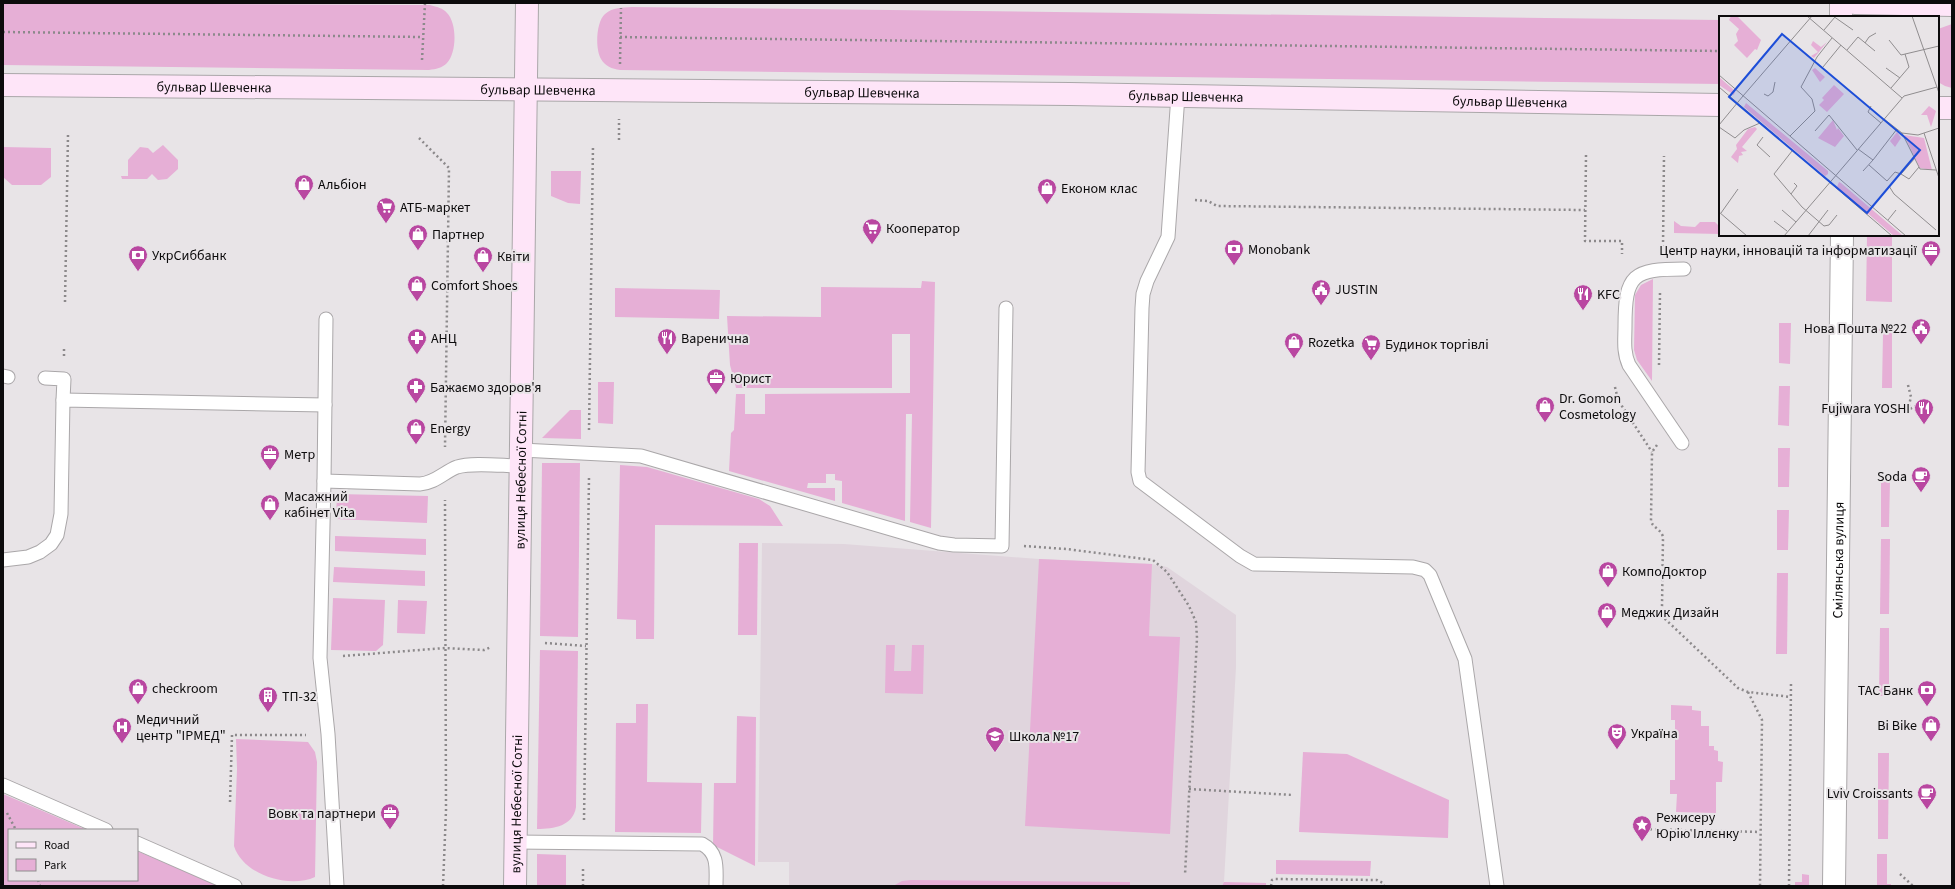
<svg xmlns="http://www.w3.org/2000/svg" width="1955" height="889" font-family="'Source Sans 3',sans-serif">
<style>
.built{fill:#e0d5dd}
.green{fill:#e6afd6}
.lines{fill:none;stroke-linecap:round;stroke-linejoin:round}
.lane-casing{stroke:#aaa7a9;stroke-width:15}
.street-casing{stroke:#aaa7a9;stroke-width:24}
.secondary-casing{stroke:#aaa7a9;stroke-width:24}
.path{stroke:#8c898b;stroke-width:2.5;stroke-dasharray:2 3;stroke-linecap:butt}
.lane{stroke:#fff;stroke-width:13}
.street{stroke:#fff;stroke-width:22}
.secondary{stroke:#fee5f8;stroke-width:22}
.labels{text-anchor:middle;stroke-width:4;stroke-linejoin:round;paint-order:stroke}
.street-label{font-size:14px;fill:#0c0b0c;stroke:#e8e4e7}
.poi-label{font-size:14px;fill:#0c0b0c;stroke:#e8e4e7;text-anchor:start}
.inset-road{fill:none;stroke:#908d8f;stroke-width:1}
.view{fill:#1d4ed8;fill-opacity:0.15;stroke:#1d4ed8;stroke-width:2}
.inset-edge{fill:none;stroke:#0c0b0c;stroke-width:2}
</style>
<rect width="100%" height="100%" fill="#e8e4e7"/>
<polygon class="built" points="762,543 844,544 1039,559 1152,564 1167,567 1236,615 1236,667 1224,882 1222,886 789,886 789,862 758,862"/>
<g class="green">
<path d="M 3,3 L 430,5 C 437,7 443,8 447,13 C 457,23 457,52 447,63 C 442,68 436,69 429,70 L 3,65 Z"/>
<path d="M 632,7 L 1720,20 L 1720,84 L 620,70 C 612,69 605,66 601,59 C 595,49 596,22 605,14 C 613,7 622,8 632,7 Z"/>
<polygon points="1952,24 1952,88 1945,86 1938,82 1938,29"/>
<polygon points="163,145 178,160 178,169 167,179 158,180 152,174 147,179 122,179 121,176 128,176 128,160 140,147 148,148 153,153"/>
<polygon points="3,147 51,148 51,177 41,185 12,185 3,177"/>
<polygon points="551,171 581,171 580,204 568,203 551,196"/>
<polygon points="1674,221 1681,226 1695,227 1700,222 1715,222 1720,227 1720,234 1674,233"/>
<polygon points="1867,235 1892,235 1892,302 1866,301"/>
<polygon points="1653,279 1652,381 1637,360 1634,350 1635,295 1641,285"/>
<polygon points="922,281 935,282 931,528 910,522 912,414 906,414 905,521 842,503 842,481 835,480 835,474 826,474 826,483 808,483 807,488 835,488 835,501 729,471 731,433 734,430 736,394 745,394 745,414 765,414 765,394 910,393 910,334 892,334 892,388 736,388 730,365 727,316 821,317 821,287 921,288"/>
<polygon points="615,288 720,290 719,319 615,317"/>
<polygon points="1779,323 1791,323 1790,364 1779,363"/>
<polygon points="1877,329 1892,329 1892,388 1882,388 1883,334"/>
<polygon points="598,382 614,382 613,424 598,423"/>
<polygon points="1779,386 1790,386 1789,426 1778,425"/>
<polygon points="570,410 581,410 581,439 542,438"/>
<polygon points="1778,448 1790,448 1789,487 1778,487"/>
<polygon points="542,463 580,463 578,637 540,636"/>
<polygon points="620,465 647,467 759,499 770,506 783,526 655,525 654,639 636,639 636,620 617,619"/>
<polygon points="1881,480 1890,480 1889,527 1881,527"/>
<polygon points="337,494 428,496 427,523 336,519"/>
<polygon points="1777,510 1789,510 1788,550 1777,550"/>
<polygon points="335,536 426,539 426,555 335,551"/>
<polygon points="1881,539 1890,539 1889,614 1880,614"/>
<polygon points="739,543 758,543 757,635 738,635"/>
<polygon points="1039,559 1152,564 1149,636 1180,637 1170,834 1025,826"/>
<polygon points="334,567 425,571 425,586 333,582"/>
<polygon points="1777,573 1788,573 1787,654 1776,654"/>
<polygon points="333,598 385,600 383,645 376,651 331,650"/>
<polygon points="398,600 427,601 425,634 397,633"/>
<polygon points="1880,628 1889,628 1889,688 1892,688 1892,696 1879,696"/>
<polygon points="886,645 895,645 894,671 911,671 912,645 924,645 923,694 885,693"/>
<path d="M 540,650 L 578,651 L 576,807 C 573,826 554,829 537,829 Z"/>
<polygon points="636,704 648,704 647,782 702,783 701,833 615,832 616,723 636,723"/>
<polygon points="1671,705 1692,706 1692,710 1701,711 1701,726 1709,726 1709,746 1714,746 1714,750 1718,751 1718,761 1723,762 1722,782 1716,782 1716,813 1676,812 1677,794 1670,794 1670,780 1675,780 1675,720 1671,720"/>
<polygon points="737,716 756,717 755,866 713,845 714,783 736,783"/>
<path d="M 236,739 L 308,742 L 315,752 L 317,762 L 315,877 C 289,889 243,875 234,846 L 237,769 Z"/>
<polygon points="1303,752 1347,754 1449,800 1448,838 1299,832"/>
<polygon points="1878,753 1889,753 1888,839 1878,839"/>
<polygon points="3,794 87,830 9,830 9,880 137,880 137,851 219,886 3,886"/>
<polygon points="537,854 566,855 566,886 537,886"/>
<polygon points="1877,854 1887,854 1887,884 1891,884 1891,886 1877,886"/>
<polygon points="1276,860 1371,861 1370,876 1276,874"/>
<polygon points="1802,874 1809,875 1809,886 1795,886 1795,882 1802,882"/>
<polygon points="911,880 1130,882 1130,886 893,886 902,881"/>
<polygon points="1224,882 1266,883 1266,886 1222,886"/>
</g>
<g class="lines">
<g class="lane-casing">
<g id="lane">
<polyline points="1178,95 1168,237 1147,281 1143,294 1142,308 1138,472 1140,481 1240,556 1254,564 1413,567 1425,570 1430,575 1465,659 1497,886"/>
<path d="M 326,319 L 324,481 L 420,484 C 435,483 444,472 457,467 C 472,462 504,466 520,466"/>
<polyline points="3,376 8,377"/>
<polyline points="45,378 64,379 63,400"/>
<path d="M 1682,443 L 1629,365 C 1623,352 1625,339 1625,326 C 1625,274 1633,269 1684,269"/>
<polyline points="521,450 641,456 939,543 954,545 1002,546 1006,308"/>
<polyline points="324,481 320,658 328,734 337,886"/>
<polyline points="3,560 28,557 40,552 51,544 57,535 61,514 63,400 325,405"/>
<polyline points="3,785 106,830"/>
<path d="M 515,842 L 702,844 C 719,853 716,869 716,886"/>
<polyline points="137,843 235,886"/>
</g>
</g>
<g class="street-casing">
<g id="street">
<path id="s1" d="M 1834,886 L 1842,235"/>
</g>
</g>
<g class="secondary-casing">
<g id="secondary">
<polyline points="1841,3 1841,17"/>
<polyline points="1855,3 1952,5"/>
<path id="s2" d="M 3,85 L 1070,94 L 1720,105"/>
<polyline points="1938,108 1952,108"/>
<path id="s3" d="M 515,886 L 527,3"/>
</g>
</g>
<g class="path">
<polyline points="3,32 423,37"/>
<polyline points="620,37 1720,51"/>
<polyline points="422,60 425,3"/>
<polyline points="620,64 621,8"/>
<polyline points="419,138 449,168 445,447"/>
<polyline points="619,140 619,119"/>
<polyline points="1586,155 1585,241 1622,241 1622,254"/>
<polyline points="1195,200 1208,201 1217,206 1585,210"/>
<polyline points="1663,247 1664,156"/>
<polyline points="65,302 68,135"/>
<polyline points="64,356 64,349"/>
<polyline points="1659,365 1660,292"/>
<polyline points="1908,385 1911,397 1909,405 1910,409 1916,406"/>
<polyline points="1615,387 1618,400 1652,452"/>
<polyline points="589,430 593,145"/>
<path d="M 1657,445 L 1652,452 L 1651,521 C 1653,528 1661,529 1663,537 L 1662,607 L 1664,618 L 1738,688 L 1748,692 L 1791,697"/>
<polyline points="1024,546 1066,549 1153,560 1167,572 1189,606 1196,622 1197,638 1185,875"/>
<polyline points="545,643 586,646"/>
<polyline points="343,656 445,648 484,650 491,647"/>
<polyline points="1748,692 1762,720 1760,886"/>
<polyline points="1189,789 1293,795"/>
<polyline points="230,802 232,735 306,735"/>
<polyline points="7,813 16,830"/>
<polyline points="584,820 589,477"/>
<polyline points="1640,829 1760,832"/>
<polyline points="1900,874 1913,886"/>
<polyline points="38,880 40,886"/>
<polyline points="443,886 446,810 445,500"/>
<polyline points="583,886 583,867"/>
<polyline points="1271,886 1272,880 1275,879 1377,880 1383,883 1384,886"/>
<polyline points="1789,886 1791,683"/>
</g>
<use href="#lane" class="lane"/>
<use href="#street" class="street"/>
<use href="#secondary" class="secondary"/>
</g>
<defs>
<g id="shop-pin" transform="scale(1)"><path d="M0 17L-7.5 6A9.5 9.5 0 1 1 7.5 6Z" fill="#b947a1" stroke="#e8e4e7"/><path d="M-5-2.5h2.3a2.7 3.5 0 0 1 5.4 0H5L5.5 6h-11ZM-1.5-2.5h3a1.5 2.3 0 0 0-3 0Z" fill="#fff"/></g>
<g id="supermarket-pin" transform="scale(1)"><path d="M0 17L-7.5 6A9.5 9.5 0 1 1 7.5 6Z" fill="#b947a1" stroke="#e8e4e7"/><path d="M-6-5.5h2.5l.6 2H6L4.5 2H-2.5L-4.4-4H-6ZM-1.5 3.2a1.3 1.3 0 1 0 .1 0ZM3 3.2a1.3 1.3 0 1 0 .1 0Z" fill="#fff"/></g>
<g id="bank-pin" transform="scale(1)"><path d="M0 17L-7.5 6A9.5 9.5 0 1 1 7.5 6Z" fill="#b947a1" stroke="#e8e4e7"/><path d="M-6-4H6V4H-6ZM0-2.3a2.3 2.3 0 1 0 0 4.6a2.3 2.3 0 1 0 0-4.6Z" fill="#fff"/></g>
<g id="office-pin" transform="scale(1)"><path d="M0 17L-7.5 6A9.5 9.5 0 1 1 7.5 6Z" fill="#b947a1" stroke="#e8e4e7"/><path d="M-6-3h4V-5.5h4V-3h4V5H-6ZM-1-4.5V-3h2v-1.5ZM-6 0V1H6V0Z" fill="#fff"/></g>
<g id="civic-pin" transform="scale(1)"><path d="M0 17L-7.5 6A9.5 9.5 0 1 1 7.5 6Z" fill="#b947a1" stroke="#e8e4e7"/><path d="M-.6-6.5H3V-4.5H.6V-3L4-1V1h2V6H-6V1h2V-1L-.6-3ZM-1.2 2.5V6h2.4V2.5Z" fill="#fff"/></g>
<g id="restaurant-pin" transform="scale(1)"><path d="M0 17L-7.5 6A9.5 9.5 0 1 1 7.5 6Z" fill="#b947a1" stroke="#e8e4e7"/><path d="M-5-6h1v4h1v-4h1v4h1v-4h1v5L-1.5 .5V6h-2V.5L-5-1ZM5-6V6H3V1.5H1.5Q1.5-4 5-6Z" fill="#fff"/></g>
<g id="pharmacy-pin" transform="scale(1)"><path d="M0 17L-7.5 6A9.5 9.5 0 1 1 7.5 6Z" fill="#b947a1" stroke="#e8e4e7"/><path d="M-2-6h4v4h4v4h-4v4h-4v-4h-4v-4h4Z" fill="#fff"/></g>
<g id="cafe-pin" transform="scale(1)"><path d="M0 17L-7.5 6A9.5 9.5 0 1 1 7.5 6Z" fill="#b947a1" stroke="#e8e4e7"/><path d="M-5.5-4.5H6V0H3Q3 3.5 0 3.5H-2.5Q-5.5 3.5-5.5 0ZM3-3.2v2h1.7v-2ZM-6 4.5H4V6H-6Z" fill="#fff"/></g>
<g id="building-pin" transform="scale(1)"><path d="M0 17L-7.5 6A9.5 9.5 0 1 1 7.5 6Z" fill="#b947a1" stroke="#e8e4e7"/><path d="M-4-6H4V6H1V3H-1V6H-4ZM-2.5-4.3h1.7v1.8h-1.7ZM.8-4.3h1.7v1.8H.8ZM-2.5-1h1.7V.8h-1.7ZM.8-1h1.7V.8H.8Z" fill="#fff"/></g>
<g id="hospital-pin" transform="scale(1)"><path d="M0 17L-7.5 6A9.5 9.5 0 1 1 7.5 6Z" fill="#b947a1" stroke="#e8e4e7"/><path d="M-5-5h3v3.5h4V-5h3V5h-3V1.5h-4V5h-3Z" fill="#fff"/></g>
<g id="theatre-pin" transform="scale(1)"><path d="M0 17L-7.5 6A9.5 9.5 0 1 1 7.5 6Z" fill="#b947a1" stroke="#e8e4e7"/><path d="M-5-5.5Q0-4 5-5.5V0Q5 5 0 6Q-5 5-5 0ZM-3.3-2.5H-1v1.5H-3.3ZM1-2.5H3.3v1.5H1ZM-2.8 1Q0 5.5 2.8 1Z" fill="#fff"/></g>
<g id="school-pin" transform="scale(1)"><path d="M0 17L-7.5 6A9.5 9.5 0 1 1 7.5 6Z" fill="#b947a1" stroke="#e8e4e7"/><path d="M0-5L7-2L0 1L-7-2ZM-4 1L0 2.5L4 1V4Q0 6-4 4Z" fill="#fff"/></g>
<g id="sight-pin" transform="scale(1)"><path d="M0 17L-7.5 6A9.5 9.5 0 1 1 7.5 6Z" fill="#b947a1" stroke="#e8e4e7"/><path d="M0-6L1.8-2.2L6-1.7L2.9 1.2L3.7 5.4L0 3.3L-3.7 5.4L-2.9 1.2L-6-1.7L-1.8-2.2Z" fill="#fff"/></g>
</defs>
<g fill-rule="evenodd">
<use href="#shop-pin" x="304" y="184"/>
<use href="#shop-pin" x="1047" y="188"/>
<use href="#supermarket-pin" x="386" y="207"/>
<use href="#supermarket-pin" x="872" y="228"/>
<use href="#shop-pin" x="418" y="234"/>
<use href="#bank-pin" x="1234" y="249"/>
<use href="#office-pin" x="1931" y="250"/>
<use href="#bank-pin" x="138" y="255"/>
<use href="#shop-pin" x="483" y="256"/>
<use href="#shop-pin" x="417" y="285"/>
<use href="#civic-pin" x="1321" y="289"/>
<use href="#restaurant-pin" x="1583" y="294"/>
<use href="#civic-pin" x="1921" y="328"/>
<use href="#pharmacy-pin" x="417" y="338"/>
<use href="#restaurant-pin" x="667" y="338"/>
<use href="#shop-pin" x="1294" y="342"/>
<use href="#supermarket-pin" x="1371" y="344"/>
<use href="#office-pin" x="716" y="378"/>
<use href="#pharmacy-pin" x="416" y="387"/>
<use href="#shop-pin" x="1545" y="406"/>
<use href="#restaurant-pin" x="1924" y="408"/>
<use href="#shop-pin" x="416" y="428"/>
<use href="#office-pin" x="270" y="454"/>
<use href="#cafe-pin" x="1921" y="476"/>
<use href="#shop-pin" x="270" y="504"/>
<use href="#shop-pin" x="1608" y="571"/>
<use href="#shop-pin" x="1607" y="612"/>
<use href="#shop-pin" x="138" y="688"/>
<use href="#bank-pin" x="1927" y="690"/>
<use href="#building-pin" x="268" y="696"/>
<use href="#shop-pin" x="1931" y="725"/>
<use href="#hospital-pin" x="122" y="727"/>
<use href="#theatre-pin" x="1617" y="733"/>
<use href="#school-pin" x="995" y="736"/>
<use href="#cafe-pin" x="1927" y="793"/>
<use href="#office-pin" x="390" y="813"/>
<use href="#sight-pin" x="1642" y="825"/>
</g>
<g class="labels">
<g class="street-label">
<text dy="5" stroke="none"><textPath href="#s2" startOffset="211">бульвар Шевченка</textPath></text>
<text dy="5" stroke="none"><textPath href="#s2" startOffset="535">бульвар Шевченка</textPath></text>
<text dy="5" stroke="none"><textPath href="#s2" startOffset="859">бульвар Шевченка</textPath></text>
<text dy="5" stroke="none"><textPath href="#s2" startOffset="1183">бульвар Шевченка</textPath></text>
<text dy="5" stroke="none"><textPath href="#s2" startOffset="1507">бульвар Шевченка</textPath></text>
<text dy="5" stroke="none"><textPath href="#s3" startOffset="406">вулиця Небесної Сотні</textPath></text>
<text dy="5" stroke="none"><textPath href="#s1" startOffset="326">Смілянська вулиця</textPath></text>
<text dy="5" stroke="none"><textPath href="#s3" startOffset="82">вулиця Небесної Сотні</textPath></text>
</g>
<g class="poi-label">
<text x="318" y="189">Альбіон</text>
<text x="1061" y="193">Економ клас</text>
<text x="400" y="212">АТБ-маркет</text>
<text x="886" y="233">Кооператор</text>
<text x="432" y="239">Партнер</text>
<text x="1248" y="254">Monobank</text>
<text x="1917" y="255" text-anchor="end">Центр науки, інновацій та інформатизації</text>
<text x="152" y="260">УкрСиббанк</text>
<text x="497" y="261">Квіти</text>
<text x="431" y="290">Comfort Shoes</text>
<text x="1335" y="294">JUSTIN</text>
<text x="1597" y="299">KFC</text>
<text x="1907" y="333" text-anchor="end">Нова Пошта №22</text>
<text x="431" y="343">АНЦ</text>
<text x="681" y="343">Варенична</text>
<text x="1308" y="347">Rozetka</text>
<text x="1385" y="349">Будинок торгівлі</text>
<text x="730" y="383">Юрист</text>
<text x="430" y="392">Бажаємо здоров'я</text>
<text x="1559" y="403">Dr. Gomon<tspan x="1559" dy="16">Cosmetology</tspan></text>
<text x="1910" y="413" text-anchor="end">Fujiwara YOSHI</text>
<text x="430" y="433">Energy</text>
<text x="284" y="459">Метр</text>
<text x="1907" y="481" text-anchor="end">Soda</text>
<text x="284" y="501">Масажний<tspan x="284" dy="16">кабінет Vita</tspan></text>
<text x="1622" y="576">КомпоДоктор</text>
<text x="1621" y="617">Меджик Дизайн</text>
<text x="152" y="693">checkroom</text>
<text x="1913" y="695" text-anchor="end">ТАС Банк</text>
<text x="282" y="701">ТП-32</text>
<text x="136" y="724">Медичний<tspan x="136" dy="16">центр "ІРМЕД"</tspan></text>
<text x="1917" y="730" text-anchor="end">Bi Bike</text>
<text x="1631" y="738">Україна</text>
<text x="1009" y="741">Школа №17</text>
<text x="1913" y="798" text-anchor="end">Lviv Croissants</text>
<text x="376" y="818" text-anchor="end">Вовк та партнери</text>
<text x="1656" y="822">Режисеру<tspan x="1656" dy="16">Юрію Іллєнку</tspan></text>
</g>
</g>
<g transform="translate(1719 16)">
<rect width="220" height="220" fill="#e8e4e7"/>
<path d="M 12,0 L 18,0 L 42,24 L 38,34 L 36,33 L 28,42 L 15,29 L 19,25 L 17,18 L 20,13 L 10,4 ZM 94,25 L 102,31 L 108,26 L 95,42 L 92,40 L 99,36 L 92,29 ZM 96,52 L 106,61 L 101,66 L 93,54 ZM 0,61 L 16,75 L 15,79 L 0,69 ZM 115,69 L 125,78 L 108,96 L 100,89 L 105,84 L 103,82 ZM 27,87 L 109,155 L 109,158 L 106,160 L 25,91 ZM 210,90 L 217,95 L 212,111 L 208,99 L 202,99 ZM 114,104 L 118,114 L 119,112 L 125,120 L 116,131 L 99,122 ZM 36,111 L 38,113 L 23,131 L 28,135 L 22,136 L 24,139 L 20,140 L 19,147 L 12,141 L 18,133 L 17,129 L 29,113 ZM 178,116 L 182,122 L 176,131 L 171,125 ZM 185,119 L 205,122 L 213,154 L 201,152 ZM 120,166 L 122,167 L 184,220 L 175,220 L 118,171 Z" fill="#e6afd6"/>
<path class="inset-road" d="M 88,0 L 183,82M 114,0 L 134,14M 193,0 L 220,77M 105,14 L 116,1M 170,24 L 182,39 L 220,30M 146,27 L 150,21 L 157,17M 128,34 L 139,21 L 156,35M 104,51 L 122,29M 167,52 L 181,62M 0,59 L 187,220M 0,71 L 173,220M 172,72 L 190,51 L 186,38M 45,78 L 49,80 L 54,76 L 56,66M 24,80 L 93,0M 152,90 L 149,96 L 162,107M 165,103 L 183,117 L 201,153 L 217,154M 0,109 L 24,80M 0,111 L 16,122 L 25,114 L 41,107M 96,115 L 110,99 L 138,134M 183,117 L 199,119 L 220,112M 205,117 L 220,162M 71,120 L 96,95 L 93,83 L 82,71 L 98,41 L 113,22M 44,121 L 38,129 L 51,141M 139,133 L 154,144 L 144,155M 73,135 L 55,158 L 83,191 L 105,210 L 110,209 L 118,199M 154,144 L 178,113M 150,149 L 168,165 L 176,156 L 182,158 L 196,142M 182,158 L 190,163 L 200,151M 170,170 L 175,178 L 217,214M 72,178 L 78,170 L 75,167M 63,194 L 77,206M 0,196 L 28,220M 2,197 L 19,173M 169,204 L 177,194M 55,205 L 68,215M 65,220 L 185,80 L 218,71M 89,220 L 109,194"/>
<path class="view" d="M 63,18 L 201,134 L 148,197 L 10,81 Z"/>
<rect width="220" height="220" class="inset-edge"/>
</g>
<rect width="1955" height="889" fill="none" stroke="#0c0b0c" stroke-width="8"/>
<rect x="8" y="829" width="130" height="52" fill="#e8e4e7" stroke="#908d8f"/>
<rect x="16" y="842" width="20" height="6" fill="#fee5f8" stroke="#908d8f"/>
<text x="44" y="849" font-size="12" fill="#0c0b0c">Road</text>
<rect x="16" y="859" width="20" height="12" fill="#e6afd6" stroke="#908d8f"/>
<text x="44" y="869" font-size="12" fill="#0c0b0c">Park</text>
</svg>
